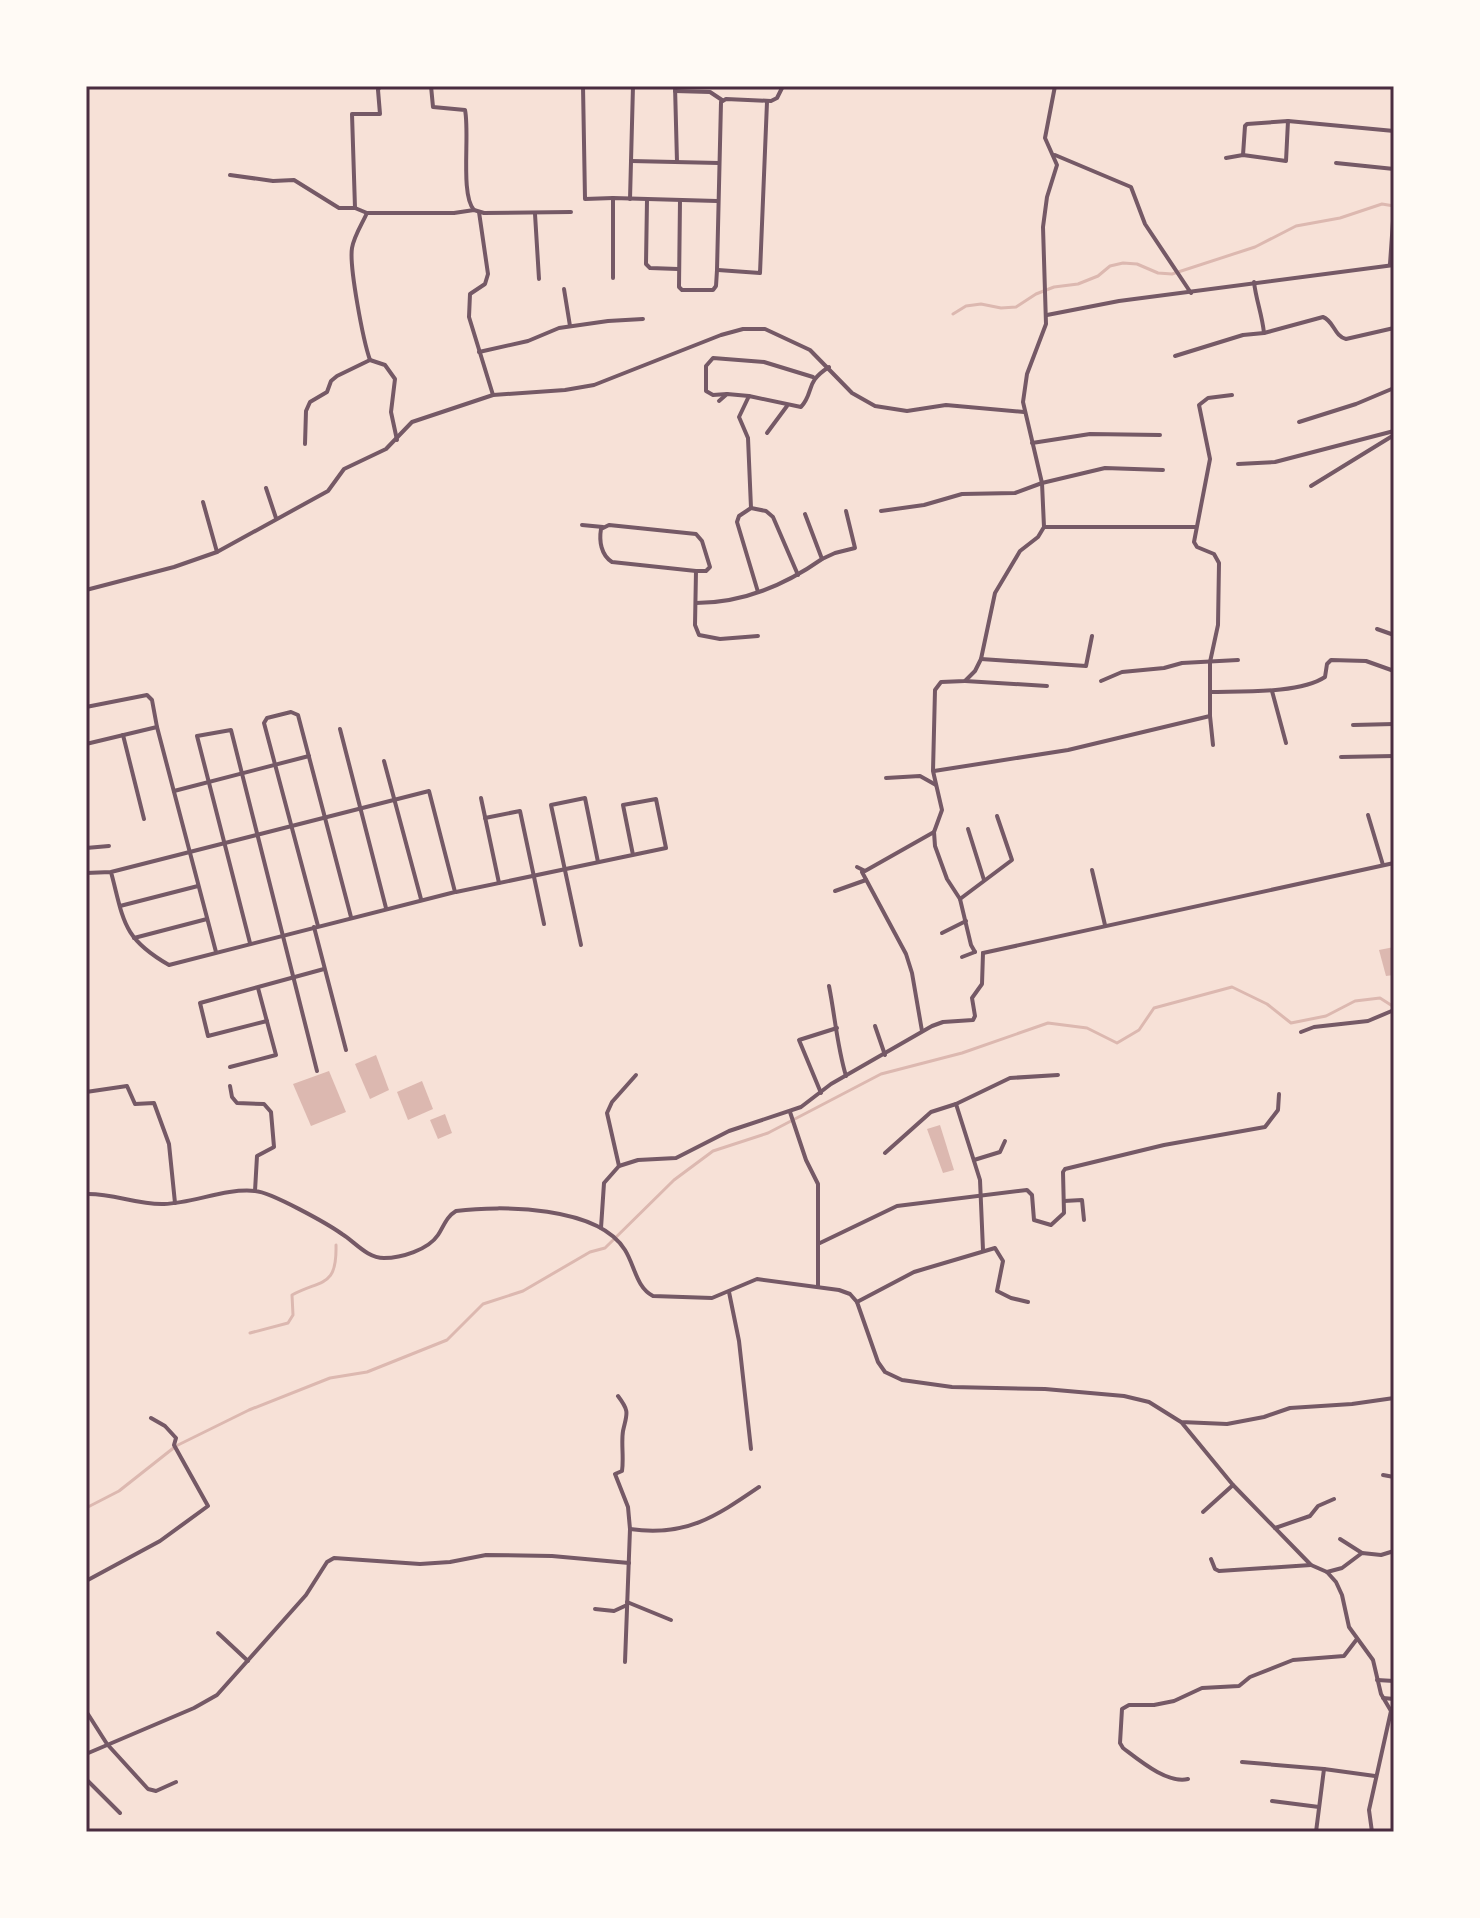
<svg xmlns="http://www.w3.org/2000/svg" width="1480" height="1918" font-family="'Archivo Narrow',sans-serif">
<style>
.water{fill:#dcb8b0}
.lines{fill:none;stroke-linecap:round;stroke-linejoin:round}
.stream{stroke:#dcb8b0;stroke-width:3}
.minor{stroke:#755966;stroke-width:4}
.neatline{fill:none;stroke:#4a2c40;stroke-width:3}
</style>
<rect width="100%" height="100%" fill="#f7e1d7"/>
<g class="water">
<polygon points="1394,947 1394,975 1386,976 1379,950"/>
<polygon points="376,1055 389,1090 370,1099 355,1064"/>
<polygon points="329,1071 346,1112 311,1126 293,1084"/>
<polygon points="422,1081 433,1109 408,1120 397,1092"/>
<polygon points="445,1114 452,1133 438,1139 430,1120"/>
<polygon points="940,1125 954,1170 943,1173 927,1129"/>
</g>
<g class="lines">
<g class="stream">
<polyline points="953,314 966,306 981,304 1001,308 1016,307 1036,294 1054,287 1078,284 1098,276 1110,266 1123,263 1137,264 1158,273 1172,274 1255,247 1296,226 1340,218 1382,204 1394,206"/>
<path d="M 250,1333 L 288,1323 L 293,1315 L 292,1295 C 322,1279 337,1288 336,1245"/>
<polyline points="86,1508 119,1491 176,1446 249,1410 330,1378 367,1372 447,1340 483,1304 523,1291 590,1252 605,1248 674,1180 713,1151 768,1133 881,1074 962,1053 1048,1023 1087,1028 1117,1043 1139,1030 1154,1008 1232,987 1267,1004 1291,1023 1326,1016 1355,1001 1380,998 1394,1007"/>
</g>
<g class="minor">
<path d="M 428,86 L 431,86 L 433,107 L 465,110 C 470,133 460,195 474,210"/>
<polyline points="583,86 585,199 613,198"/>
<polyline points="675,86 677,162"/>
<polyline points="675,91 710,92 722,100"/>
<polyline points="1055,155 1131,187 1145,224 1191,293"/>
<polyline points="1243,155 1245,126 1247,124 1288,121 1394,131"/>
<polyline points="1226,158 1243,155 1286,161 1288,121"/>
<polyline points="631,161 719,163"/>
<polyline points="1336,163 1394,169"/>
<polyline points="230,175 273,181 294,180 339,208 355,208 367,213 454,213 474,210 484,213 571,212"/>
<polyline points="630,199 633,86"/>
<polyline points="647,200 646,264 650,268 678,269"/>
<polyline points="680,200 679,287 682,290 713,290 716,286 717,270 721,102 726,99 771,101 777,98 783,86"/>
<polyline points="355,208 352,114 380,114 378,90 380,86"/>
<polyline points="479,212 488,274 485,284 470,294 469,317 493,395"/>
<path d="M 367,213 C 362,224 354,236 352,248 C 349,266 363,340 370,360"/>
<polyline points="535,214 539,279"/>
<polyline points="1390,264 1394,207"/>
<polyline points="718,270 760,273 767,102"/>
<polyline points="613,278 613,198 717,201"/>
<polyline points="564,289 570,326"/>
<polyline points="1047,315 1119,301 1394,265"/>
<path d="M 1264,333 L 1323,317 C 1334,321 1334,336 1346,339 L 1394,328"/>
<polyline points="479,352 528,341 559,328 608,321 643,319"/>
<path d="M 1175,356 L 1243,335 L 1264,333 C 1262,314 1256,300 1254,282"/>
<polyline points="727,394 713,395 706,391 706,366 713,358 764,362 813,377"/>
<polyline points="719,401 727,394 749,396"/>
<polyline points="1299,422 1356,404 1394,388"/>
<polyline points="767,433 787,406"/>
<polyline points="1032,443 1090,434 1160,435"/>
<polyline points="305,444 306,411 310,402 327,392 331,381 337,376 370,360 385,365 395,379 391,412 397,440"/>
<polyline points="1238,464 1275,462 1394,431"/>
<polyline points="1311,486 1394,435"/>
<polyline points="266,488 276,518"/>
<polyline points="203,502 217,552"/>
<path d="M 751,508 L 748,438 L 739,417 L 749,396 L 801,407 C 815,391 804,383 829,367"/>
<polyline points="881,511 924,505 962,494 1015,493 1042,483 1105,468 1163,470"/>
<polyline points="582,525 603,527"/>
<path d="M 609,525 L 696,534 L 702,541 L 710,567 L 706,571 L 696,571 L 612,562 C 601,555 599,541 601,529 Z"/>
<polyline points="1044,527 1195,527"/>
<polyline points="822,559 835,553 855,548 846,511"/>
<polyline points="696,571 695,625 699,635 720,639 758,636"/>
<polyline points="86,590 174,567 217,552 328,491 344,469 386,449 412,422 493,395 565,390 594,385 721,335 743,329 765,329 810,350 852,393 875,406 907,411 946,405 1024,412"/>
<polyline points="758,592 737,522 739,516 751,508 766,511 773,517 798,575"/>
<path d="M 696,603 C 742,603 785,585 822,559 L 805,514"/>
<polyline points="1377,629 1394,635"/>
<polyline points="981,659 1086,666 1092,636"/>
<polyline points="965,681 1047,686"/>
<polyline points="1101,681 1122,672 1164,668 1182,663 1238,660"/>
<polyline points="1272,691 1286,743"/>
<path d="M 1210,692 C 1241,691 1299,694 1325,677 L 1327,664 L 1331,660 L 1366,661 L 1394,671"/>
<polyline points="86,707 147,695 152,700 157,727 86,744"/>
<polyline points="1353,725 1394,724"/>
<polyline points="157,727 216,952"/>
<polyline points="340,729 386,908"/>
<polyline points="123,735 144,819"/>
<polyline points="1213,745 1210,716 1210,662 1218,625 1219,563 1214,554 1197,547 1194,542 1210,459 1199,405 1208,398 1232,395"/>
<polyline points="1341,757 1394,756"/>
<polyline points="384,761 421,899"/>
<polyline points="934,771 1068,750 1210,716"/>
<polyline points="886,778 920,776 936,785"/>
<polyline points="174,791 309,756"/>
<polyline points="481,798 499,883"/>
<polyline points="1368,815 1383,865"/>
<polyline points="485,818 520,811 544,924"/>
<polyline points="968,829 984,880"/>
<polyline points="86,848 109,846"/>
<polyline points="857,867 865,871 934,832"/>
<polyline points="1092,870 1105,925"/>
<polyline points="862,872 906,954 912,973 922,1031"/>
<path d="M 86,873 L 111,872 L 429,791 L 455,892 L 169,965 C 122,938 124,921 111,872"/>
<polyline points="835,891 866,880"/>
<polyline points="456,892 666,848 656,799 623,805 633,855"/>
<polyline points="960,899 1012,860 997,816"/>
<polyline points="120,906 198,886"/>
<polyline points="318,926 264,723 267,718 291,712 298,715 351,917"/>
<polyline points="314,927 346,1050"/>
<polyline points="942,933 966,921"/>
<polyline points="134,938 207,919"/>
<polyline points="250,943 197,736 231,730 317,1071"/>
<polyline points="581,945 551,805 585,798 598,862"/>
<polyline points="975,952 971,945 960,899 947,879 935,846 934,832 942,810 933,771 935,690 941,682 965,681 975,671 981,659 995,593 1020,551 1038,537 1044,527 1042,483 1023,402 1027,374 1046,324 1043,227 1047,197 1057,165 1045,138 1055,86"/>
<polyline points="983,953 1394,863"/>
<polyline points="962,957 975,952"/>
<path d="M 829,986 C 835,1016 837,1046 846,1076"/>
<polyline points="267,1021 208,1036 200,1003 324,969"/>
<polyline points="875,1026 885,1055"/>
<polyline points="1301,1032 1314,1027 1368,1021 1394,1010"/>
<polyline points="230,1067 276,1055 258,988"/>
<polyline points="230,1086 232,1097 237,1103 264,1104 271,1112 274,1147 257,1156 255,1191"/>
<polyline points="86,1092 127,1086 135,1104 154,1103 169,1144 175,1203"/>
<polyline points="821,1093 799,1040 837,1028"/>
<polyline points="956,1104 980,1180 983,1250"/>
<polyline points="790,1112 806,1160 818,1184 818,1287"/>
<polyline points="885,1153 931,1112 956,1104 1010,1078 1058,1075"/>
<polyline points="974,1160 1000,1152 1005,1141"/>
<polyline points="619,1166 607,1113 612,1102 636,1075"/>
<path d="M 86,1194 C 113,1193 137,1205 164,1204 C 194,1203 225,1188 255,1191 C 271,1192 328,1224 342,1234 C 355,1242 367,1258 384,1258 C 401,1258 428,1250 438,1235 C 444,1226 446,1217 456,1211 C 501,1205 598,1206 625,1250 C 635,1266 636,1287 653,1296 L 712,1298 L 757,1279 L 839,1290 L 850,1294 L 857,1302 L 878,1362 L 885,1372 L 902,1380 L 952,1387 L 1045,1389 L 1124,1396 L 1149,1402 L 1181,1422 L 1227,1424 L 1264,1417 L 1290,1408 L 1352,1404 L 1394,1398"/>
<polyline points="1064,1201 1082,1200 1084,1220"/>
<polyline points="601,1228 604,1183 619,1166 638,1160 676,1158 729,1131 801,1107 831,1084 932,1026 943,1022 973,1020 975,1016 972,998 982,984 983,953"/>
<polyline points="820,1243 897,1206 1027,1190 1032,1195 1034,1220 1051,1225 1064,1213 1063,1172 1065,1169 1164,1145 1265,1127 1278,1110 1279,1094"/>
<polyline points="729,1292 739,1341 751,1449"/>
<polyline points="857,1302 914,1272 995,1248 1003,1261 997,1291 1011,1298 1028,1302"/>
<path d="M 618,1396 C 630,1412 627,1413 623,1431 C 621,1443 624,1458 622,1471 L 615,1474 L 628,1507 L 630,1529 L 625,1662"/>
<polyline points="1182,1423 1233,1485 1311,1565 1327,1572 1336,1582 1342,1595 1349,1627 1373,1660 1381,1694 1391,1711 1369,1810 1372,1832"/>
<polyline points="1383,1475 1394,1477"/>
<polyline points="1203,1512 1233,1485"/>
<polyline points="1275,1528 1310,1516 1318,1506 1334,1499"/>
<path d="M 630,1529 C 686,1537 715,1517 759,1487"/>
<polyline points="1340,1539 1362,1553"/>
<polyline points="1211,1559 1215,1569 1219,1571 1311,1565"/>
<polyline points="1327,1572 1342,1568 1362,1553 1381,1555 1394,1551"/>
<polyline points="86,1581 160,1541 208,1506 174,1445 176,1438 165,1426 151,1418"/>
<polyline points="627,1602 671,1620"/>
<polyline points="595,1609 614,1611 627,1605"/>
<polyline points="218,1633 248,1661"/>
<polyline points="1377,1680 1394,1681"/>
<polyline points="1383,1698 1394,1699"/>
<polyline points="86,1711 107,1744 148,1789 156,1791 176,1782"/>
<polyline points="86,1754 194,1708 217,1695 306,1595 327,1562 334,1558 420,1564 450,1562 486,1555 552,1556 629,1563"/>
<polyline points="1242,1762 1324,1769 1375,1776"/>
<polyline points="86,1779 120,1813"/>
<path d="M 1188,1779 C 1167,1784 1139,1760 1123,1748 L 1120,1743 L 1122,1709 L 1129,1705 L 1154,1705 L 1174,1701 L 1202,1688 L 1239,1686 L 1250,1677 L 1293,1660 L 1344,1656 L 1357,1639"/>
<polyline points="1272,1801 1319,1807"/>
<polyline points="1316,1832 1324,1769"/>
</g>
</g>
<rect width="1480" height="1918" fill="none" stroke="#fffaf5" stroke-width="176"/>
<rect x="88" y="88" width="1304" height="1742" class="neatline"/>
</svg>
